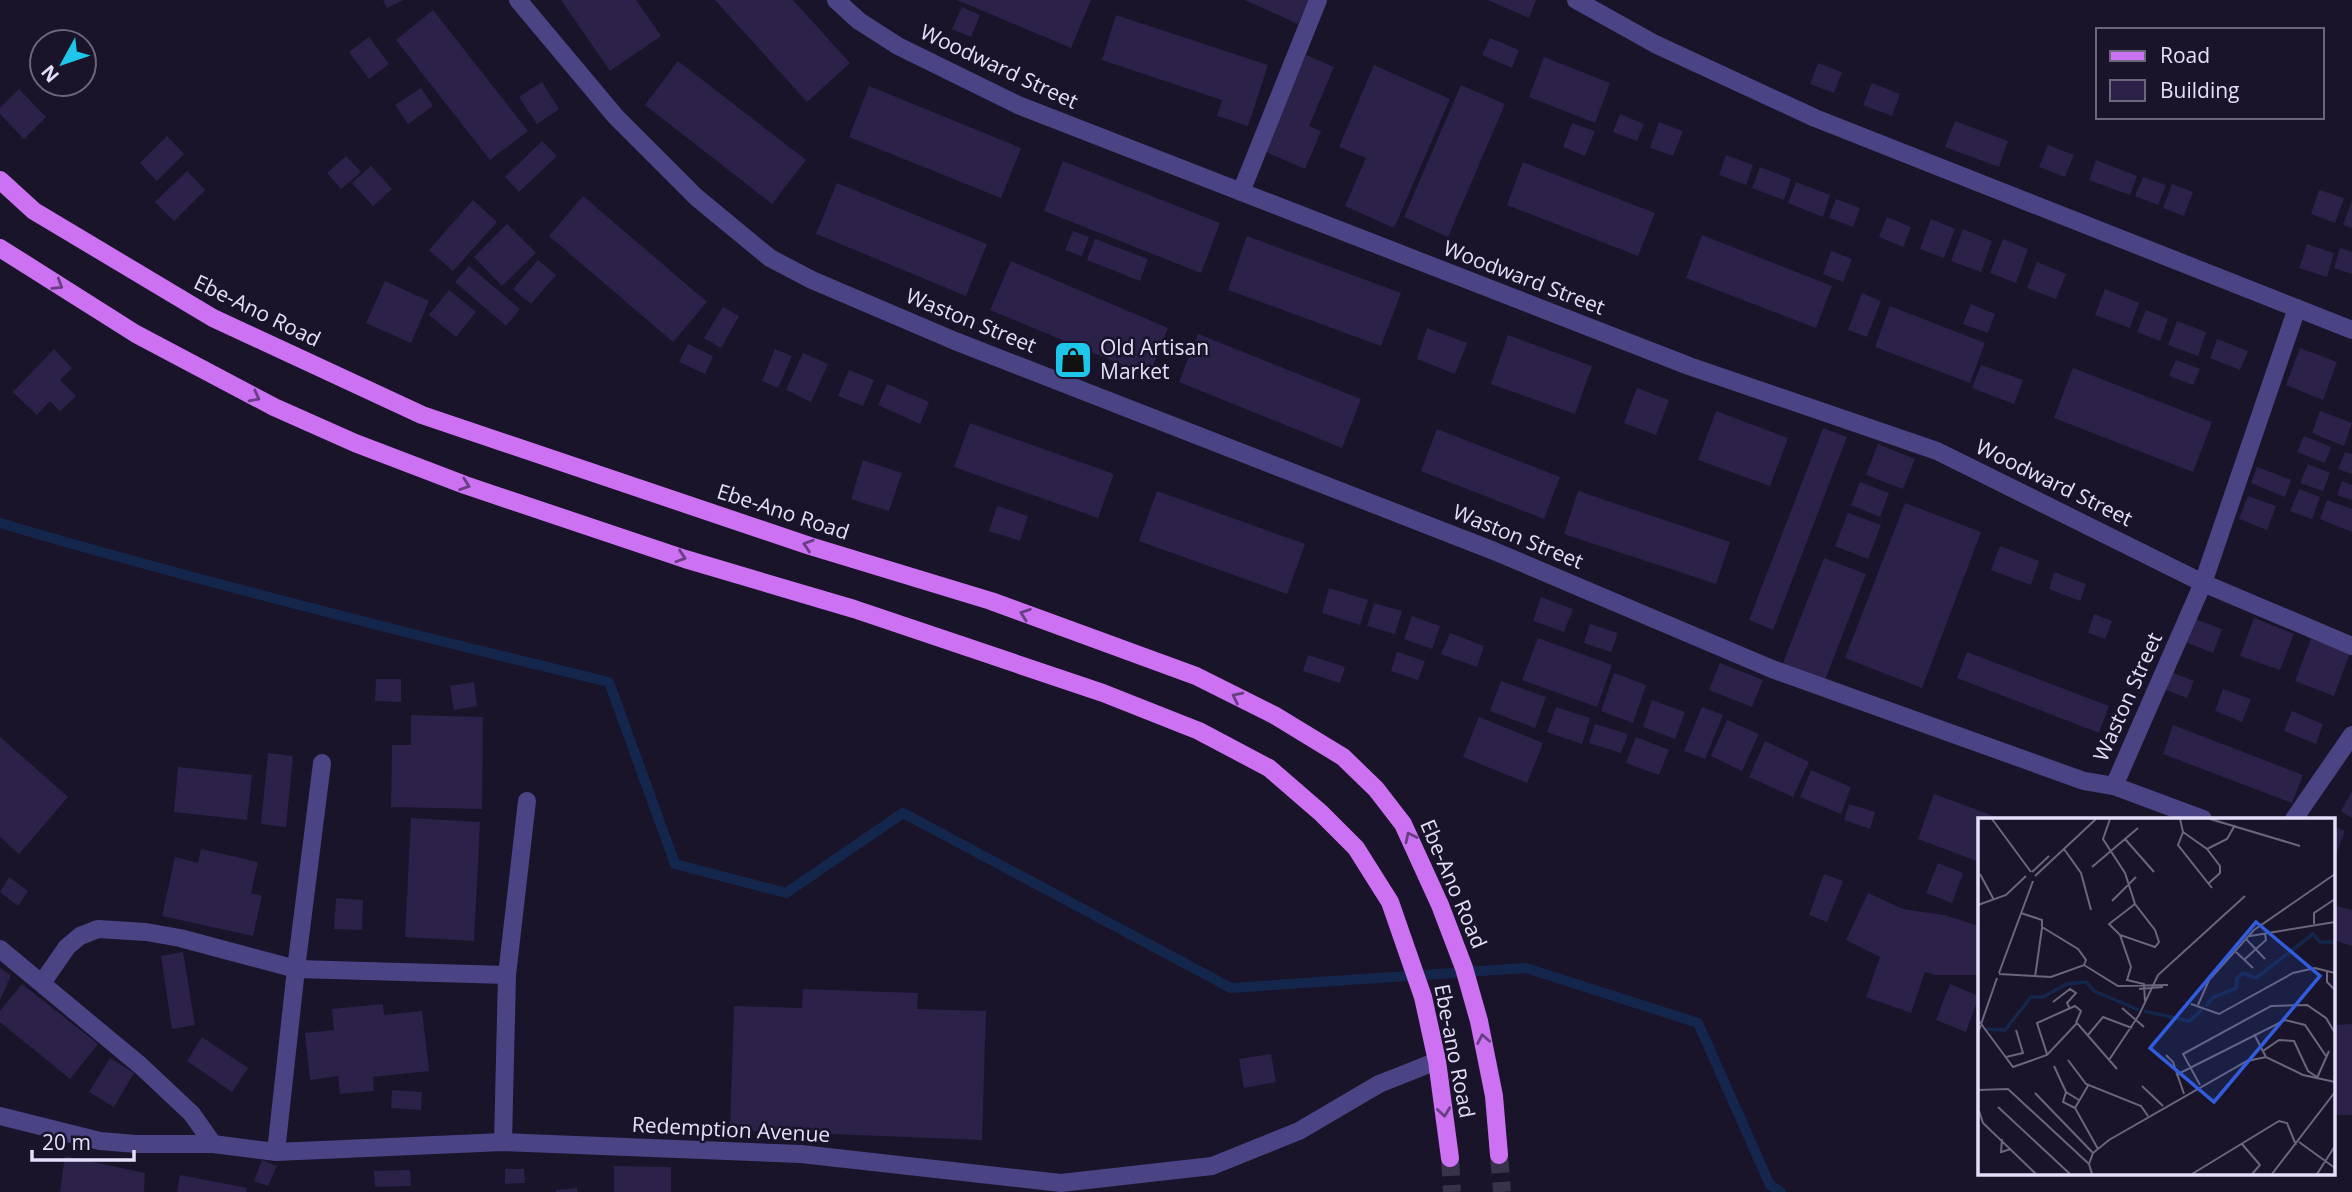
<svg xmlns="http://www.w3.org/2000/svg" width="2352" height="1192" viewBox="0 0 2352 1192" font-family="'Open Sans',sans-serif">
	<rect width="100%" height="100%" fill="#19142a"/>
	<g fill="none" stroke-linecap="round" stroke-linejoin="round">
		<path stroke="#15264d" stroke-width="10" d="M0 523C201 582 405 633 609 682L675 864 786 893 903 813 1231 988 1526 968 1698 1023 1770 1185 1781 1192"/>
	</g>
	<g fill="#2c2149">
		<path d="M383 0H403L387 8Z"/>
		<path d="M561 0H636L661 36 610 71Z"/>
		<path d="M715 0H793L850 63 807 102Z"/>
		<path d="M957 0H1091L1071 48Z"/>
		<path d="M1245 0H1309L1298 24Z"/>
		<path d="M1488 0H1536L1529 18Z"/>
		<path d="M962 7 980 15 971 37 952 29Z"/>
		<path d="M433 10 528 131 490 160 396 40Z"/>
		<path d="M1116 15 1268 65 1248 126 1217 116 1222 100 1102 60Z"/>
		<path d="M369 37 389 64 369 79 349 52Z"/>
		<path d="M1490 38 1519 50 1512 68 1482 55Z"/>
		<path d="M1306 55 1334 67 1309 126 1321 131 1305 169 1264 151Z"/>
		<path d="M1544 57 1610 83 1595 123 1529 97Z"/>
		<path d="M678 61 806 160 772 204 645 105Z"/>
		<path d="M1818 63 1842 72 1834 93 1810 84Z"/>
		<path d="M1374 65 1450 99 1394 228 1345 206 1366 158 1339 147Z"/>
		<path d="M542 82 559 109 537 124 519 97Z"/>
		<path d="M1872 83 1900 94 1892 116 1863 105Z"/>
		<path d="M1461 85 1505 104 1448 237 1404 217Z"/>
		<path d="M869 86 1021 148 1001 198 849 137Z"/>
		<path d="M421 88 433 106 408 124 395 105Z"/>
		<path d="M19 89 46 117 24 139 0 114V108Z"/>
		<path d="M1620 114 1644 124 1637 141 1613 132Z"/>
		<path d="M1955 121 2008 141 1999 167 1945 147Z"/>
		<path d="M1659 122 1683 131 1673 156 1650 148Z"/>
		<path d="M1572 123 1595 131 1585 156 1563 147Z"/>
		<path d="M167 136 184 154 157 181 140 163Z"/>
		<path d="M542 141 557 156 519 192 505 177Z"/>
		<path d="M2048 145 2074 155 2065 177 2039 167Z"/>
		<path d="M1726 155 1753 165 1746 185 1719 175Z"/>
		<path d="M346 156 361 172 341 189 327 173Z"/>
		<path d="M2096 160 2137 176 2130 195 2089 180Z"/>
		<path d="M1063 161 1220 223 1201 273 1044 211Z"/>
		<path d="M1523 162 1655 213 1638 256 1507 205Z"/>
		<path d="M371 166 392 189 373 206 352 183Z"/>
		<path d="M1760 167 1791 179 1784 200 1752 188Z"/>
		<path d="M187 171 205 190 174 221 155 202Z"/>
		<path d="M2143 177 2166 185 2158 205 2135 196Z"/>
		<path d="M1796 182 1830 195 1823 217 1788 203Z"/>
		<path d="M837 183 987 244 966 296 816 234Z"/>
		<path d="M2172 184 2193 192 2184 216 2163 208Z"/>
		<path d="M2319 190 2344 198 2335 223 2311 214Z"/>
		<path d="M583 196 707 302 673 342 549 236Z"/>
		<path d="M1836 199 1860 208 1853 227 1829 218Z"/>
		<path d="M473 200 497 222 453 271 429 250Z"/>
		<path d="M2352 200V228L2343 225Z"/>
		<path d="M1887 217 1911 227 1903 247 1879 237Z"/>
		<path d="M1931 219 1955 229 1944 258 1920 249Z"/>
		<path d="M507 224 536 253 502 286 474 257Z"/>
		<path d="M1963 229 1992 241 1981 272 1951 261Z"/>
		<path d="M1073 231 1089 237 1082 256 1065 250Z"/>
		<path d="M1702 235 1832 286 1816 328 1686 278Z"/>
		<path d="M1247 236 1401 293 1381 346 1228 290Z"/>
		<path d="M1095 239 1148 259 1140 281 1087 260Z"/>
		<path d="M2003 239 2028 249 2016 283 1990 273Z"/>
		<path d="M2307 244 2334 253 2327 277 2299 268Z"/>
		<path d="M2340 248 2352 252V274L2334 268Z"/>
		<path d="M1831 251 1852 259 1843 282 1823 274Z"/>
		<path d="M538 260 556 275 531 304 513 289Z"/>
		<path d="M1011 261 1168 328 1149 376 990 310Z"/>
		<path d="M2037 262 2066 274 2056 299 2027 288Z"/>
		<path d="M469 266 520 309 506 326 455 282Z"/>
		<path d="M385 281 429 301 411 343 366 323Z"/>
		<path d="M2105 289 2139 303 2130 328 2095 315Z"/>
		<path d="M449 290 476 312 456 337 429 315Z"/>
		<path d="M1862 293 1881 301 1867 337 1848 330Z"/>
		<path d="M1971 304 1995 314 1988 333 1963 324Z"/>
		<path d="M1890 306 1985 343 1970 383 1875 347Z"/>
		<path d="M723 307 739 316 721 348 704 338Z"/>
		<path d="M2146 310 2168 319 2160 341 2137 332Z"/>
		<path d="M2177 321 2206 332 2198 356 2168 345Z"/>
		<path d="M1427 328 1467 343 1455 374 1417 359Z"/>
		<path d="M1198 334 1361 399 1342 448 1179 382Z"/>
		<path d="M1508 335 1592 366 1575 414 1491 384Z"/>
		<path d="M2217 339 2248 351 2240 370 2210 358Z"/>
		<path d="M688 344 713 356 705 374 679 362Z"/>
		<path d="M2300 348 2337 362 2323 400 2286 385Z"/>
		<path d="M54 349 72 368 60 380 76 396 60 411 50 401 37 415 13 392Z"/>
		<path d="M775 349 792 356 778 388 762 381Z"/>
		<path d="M803 353 828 364 811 402 786 390Z"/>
		<path d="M2176 360 2200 369 2193 385 2169 376Z"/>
		<path d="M1981 365 2023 380 2014 404 1972 388Z"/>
		<path d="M2073 368 2212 422 2193 472 2054 418Z"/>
		<path d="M849 370 874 380 863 406 838 396Z"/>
		<path d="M887 384 929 402 920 424 878 405Z"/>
		<path d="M1637 388 1669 400 1656 435 1624 423Z"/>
		<path d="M1716 411 1788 438 1770 486 1698 460Z"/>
		<path d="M2320 411 2352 423 2344 446 2312 433Z"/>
		<path d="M970 423 1114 474 1098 518 954 467Z"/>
		<path d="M1823 428 1847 437 1773 630 1749 620Z"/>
		<path d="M1437 429 1560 477 1544 519 1421 471Z"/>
		<path d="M2304 436 2331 447 2325 463 2297 452Z"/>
		<path d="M1878 444 1915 459 1903 489 1866 475Z"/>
		<path d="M2345 452 2352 454V474L2338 469Z"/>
		<path d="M863 460 902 473 889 511 851 499Z"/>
		<path d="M2308 464 2330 473 2323 491 2300 483Z"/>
		<path d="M2257 467 2291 480 2285 497 2251 483Z"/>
		<path d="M2342 481 2352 485V500L2337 495Z"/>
		<path d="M1860 482 1889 493 1880 517 1851 505Z"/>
		<path d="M2299 489 2320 497 2312 519 2290 511Z"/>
		<path d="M1157 491 1305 544 1287 594 1139 541Z"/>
		<path d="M1578 491 1730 542 1716 584 1564 534Z"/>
		<path d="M2248 496 2276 506 2267 530 2239 519Z"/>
		<path d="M2327 500 2352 509V532L2320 519Z"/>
		<path d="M1905 503 1981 532 1922 688 1845 658Z"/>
		<path d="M997 506 1028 516 1020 541 989 531Z"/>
		<path d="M1848 513 1881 525 1868 559 1835 546Z"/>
		<path d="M2000 546 2039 561 2031 585 1991 570Z"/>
		<path d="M1824 558 1866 574 1825 680 1783 663Z"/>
		<path d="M2054 572 2086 584 2080 601 2049 589Z"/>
		<path d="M1329 588 1368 600 1360 625 1322 613Z"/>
		<path d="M1541 597 1573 609 1564 632 1533 621Z"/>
		<path d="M1374 603 1402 611 1395 634 1367 626Z"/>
		<path d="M2094 614 2112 621 2105 639 2088 633Z"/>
		<path d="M1412 616 1440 626 1432 649 1404 639Z"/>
		<path d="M2192 618 2222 629 2213 653 2183 641Z"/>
		<path d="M2254 618 2294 634 2280 670 2240 656Z"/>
		<path d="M1590 624 1618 633 1611 652 1584 643Z"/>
		<path d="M1450 633 1484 646 1477 667 1441 654Z"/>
		<path d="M1538 638 1612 665 1597 707 1522 680Z"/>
		<path d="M2311 639 2350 653 2334 696 2295 681Z"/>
		<path d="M1397 652 1425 661 1418 680 1391 671Z"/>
		<path d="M1967 652 2109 706 2099 733 1957 678Z"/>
		<path d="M1308 655 1345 667 1340 683 1303 671Z"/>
		<path d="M1720 663 1763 680 1752 707 1709 690Z"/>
		<path d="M2171 672 2194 681 2187 698 2164 689Z"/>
		<path d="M1614 673 1646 685 1633 723 1601 711Z"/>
		<path d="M376 679H401V702L375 701Z"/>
		<path d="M1501 681 1546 697 1535 728 1490 711Z"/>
		<path d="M474 682 477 706 454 710 450 686Z"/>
		<path d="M2223 689 2251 699 2242 722 2215 711Z"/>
		<path d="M1652 700 1685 712 1675 739 1643 727Z"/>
		<path d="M1556 707 1590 718 1582 744 1547 732Z"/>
		<path d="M1702 707 1723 715 1705 759 1684 751Z"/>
		<path d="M2292 711 2323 724 2316 744 2284 731Z"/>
		<path d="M411 715 483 717 482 809 391 807 392 745H411Z"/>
		<path d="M1479 717 1543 743 1527 783 1463 757Z"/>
		<path d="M1727 720 1759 734 1742 771 1711 756Z"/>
		<path d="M1595 724 1628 734 1621 753 1589 743Z"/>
		<path d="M2173 725 2303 775 2292 803 2163 754Z"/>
		<path d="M0 737 68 797 19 854 0 837Z"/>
		<path d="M1636 737 1669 750 1659 775 1626 763Z"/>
		<path d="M1765 741 1809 762 1793 797 1749 777Z"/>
		<path d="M268 753 293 756 286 827 261 824Z"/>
		<path d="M178 767 252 775 247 820 174 812Z"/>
		<path d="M1811 770 1851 787 1841 814 1800 797Z"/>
		<path d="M2352 791V818L2341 811Z"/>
		<path d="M1934 794 2002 819H1979V862L1918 839Z"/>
		<path d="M1849 804 1875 812 1870 829 1844 820Z"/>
		<path d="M411 818 480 822 474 941 405 937Z"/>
		<path d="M2333 826 2345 831 2333 862Z"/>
		<path d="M201 849 258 862 251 893 262 896 253 936 162 916 175 857 198 863Z"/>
		<path d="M1938 863 1963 873 1952 903 1926 893Z"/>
		<path d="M1824 874 1843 881 1827 922 1809 915Z"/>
		<path d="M9 877 28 891 18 906 0 892Z"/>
		<path d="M1868 893 1903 909 1944 915 1979 926V975H1936L1925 972 1911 1013 1866 997 1880 957 1846 940Z"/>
		<path d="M336 898 363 900 362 930 334 929Z"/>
		<path d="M2333 905 2352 910V946L2333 940Z"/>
		<path d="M183 952 195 1025 172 1029 161 956Z"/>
		<path d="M0 968 11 975 0 1000Z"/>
		<path d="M22 984 98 1044 70 1079 0 1022V1011Z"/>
		<path d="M1950 984 1979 996 1966 1032 1936 1020Z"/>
		<path d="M803 989 918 993 917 1009 986 1011 982 1140 730 1130 734 1006 802 1008Z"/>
		<path d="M383 1004 384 1015 422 1011 429 1071 373 1077 374 1091 340 1094 338 1076 310 1080 305 1033 334 1030 332 1009Z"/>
		<path d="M2352 1024V1115H2333V1025Z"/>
		<path d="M202 1037 248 1068 232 1092 187 1061Z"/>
		<path d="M1271 1054 1276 1082 1244 1088 1239 1059Z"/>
		<path d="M110 1058 134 1073 114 1107 89 1092Z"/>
		<path d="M392 1090 422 1092 421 1110 391 1108Z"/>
		<path d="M65 1156 145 1173 144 1192H60Z"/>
		<path d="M262 1160 277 1166 268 1186 254 1181Z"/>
		<path d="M614 1166 671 1167V1192H614Z"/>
		<path d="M505 1169H524L525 1183 505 1184Z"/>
		<path d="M410 1170 411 1186 375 1187 374 1171Z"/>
		<path d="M180 1175 247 1188 246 1192H177Z"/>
		<path d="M577 1188V1192H556V1190Z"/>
	</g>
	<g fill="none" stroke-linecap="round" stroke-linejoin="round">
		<g stroke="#38324a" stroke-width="18" stroke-dasharray="18 9" stroke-linecap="butt">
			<path d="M1499 1155 1502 1192"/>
			<path d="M1450 1158 1452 1192"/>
		</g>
		<g stroke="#4a4384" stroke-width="18">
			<path d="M518 0 616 117 696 197 770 258 812 280 955 341 1494 551 1772 669 2084 781 2114 786 2203 583 2297 308"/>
			<path d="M836 0 859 21 898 46 1018 105 1689 366 1937 451 2203 583 2352 646"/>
			<path d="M1576 0 1655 44 1815 118 2352 330"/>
			<path d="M1241 192 1318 0"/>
			<path d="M2114 786 2203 819"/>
			<path d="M2294 819 2352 735"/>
			<path d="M0 949 141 1066 192 1114 213 1144"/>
			<path d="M42 983 67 947 80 936 98 929 146 932 180 938 296 969 507 975"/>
			<path d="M0 1116 100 1141 136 1144H213L276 1152 503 1142 801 1154 1061 1183 1212 1166 1299 1131 1379 1084 1437 1061"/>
			<path d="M503 1142 507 975 527 801"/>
			<path d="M276 1152 296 969 322 763"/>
		</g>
		<g stroke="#cb71f1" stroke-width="18">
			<path d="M0 180 34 211 213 318 422 415 810 546 991 601 1196 676 1274 715 1343 757 1376 789 1403 824 1440 905 1464 968 1479 1021 1494 1096 1499 1155"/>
			<path d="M0 248 136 334 274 407 355 443 465 485 685 559 854 609 1103 693 1199 731 1269 768 1321 813 1356 848 1390 902 1423 997 1437 1061 1450 1158"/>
		</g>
	</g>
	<defs><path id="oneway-chevron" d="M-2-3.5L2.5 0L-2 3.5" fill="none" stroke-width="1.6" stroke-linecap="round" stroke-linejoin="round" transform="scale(1.75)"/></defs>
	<g stroke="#693e84">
		<use href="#oneway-chevron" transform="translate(58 285) rotate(32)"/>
		<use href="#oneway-chevron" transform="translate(255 397) rotate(28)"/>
		<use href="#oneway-chevron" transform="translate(465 485) rotate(20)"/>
		<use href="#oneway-chevron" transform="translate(808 545) rotate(-162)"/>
		<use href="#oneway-chevron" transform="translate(681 557) rotate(18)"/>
		<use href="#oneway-chevron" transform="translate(1025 614) rotate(-160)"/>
		<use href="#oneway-chevron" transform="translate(1237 697) rotate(-154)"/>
		<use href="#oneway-chevron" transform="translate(1410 837) rotate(-116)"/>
		<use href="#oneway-chevron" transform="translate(1483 1039) rotate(-101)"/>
		<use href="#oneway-chevron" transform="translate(1444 1112) rotate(82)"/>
	</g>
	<defs>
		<symbol id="shop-square" viewBox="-11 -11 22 22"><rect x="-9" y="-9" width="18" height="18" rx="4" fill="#1ec6e9" stroke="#19142a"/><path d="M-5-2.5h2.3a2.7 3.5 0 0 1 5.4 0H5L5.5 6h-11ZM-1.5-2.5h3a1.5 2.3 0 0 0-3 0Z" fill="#111"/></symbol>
	</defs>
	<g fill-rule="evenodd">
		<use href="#shop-square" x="1051" y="338" width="44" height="44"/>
	</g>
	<g text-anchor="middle" stroke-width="5" stroke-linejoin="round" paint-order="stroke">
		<g font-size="21" fill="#e5dffc" stroke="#19142a">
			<text transform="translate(999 67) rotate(25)" y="7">Woodward Street</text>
			<text transform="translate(1524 278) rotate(21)" y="7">Woodward Street</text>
			<text transform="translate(257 311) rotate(26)" y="7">Ebe-Ano Road</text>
			<text transform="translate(971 321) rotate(22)" y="7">Waston Street</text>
			<text transform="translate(2054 483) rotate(26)" y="7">Woodward Street</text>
			<text transform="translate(783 512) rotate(18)" y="7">Ebe-Ano Road</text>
			<text transform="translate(1518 537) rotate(22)" y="7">Waston Street</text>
			<text transform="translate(2128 697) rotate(-66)" y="7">Waston Street</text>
			<text transform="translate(1453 884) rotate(67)" y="7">Ebe-Ano Road</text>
			<text transform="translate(1454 1051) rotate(79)" y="7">Ebe-ano Road</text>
			<text transform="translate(731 1130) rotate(3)" y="7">Redemption Avenue</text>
		</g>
		<g font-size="21" fill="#e5dffc" stroke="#19142a" text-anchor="start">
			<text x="1100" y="355">Old Artisan<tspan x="1100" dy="24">Market</tspan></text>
		</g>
	</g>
	<g transform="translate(1978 818)">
		<rect width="357" height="357" fill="#19142a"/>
		<path fill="none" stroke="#15264d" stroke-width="3.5" d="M228 188 234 180 258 170 259 160 265 155 278 160 335 116 342 124H357M166 193 211 203 224 192M8 211 27 212 53 179H65L89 166 108 164 116 173 161 192"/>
		<path fill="none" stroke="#6b657e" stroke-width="2" d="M14 1 53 54M132 1 125 21 147 55 157 86 177 112 181 124 177 129 142 117 131 106 157 86M202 1 205 14 229 31 242 48V55L231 65M232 1 322 28M205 14 200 27 234 70M147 21 176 54M86 31 103 55 113 92M229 31 249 21 257 7M114 49 160 10M54 54 71 38M2 56 16 82M57 58 118 1M134 83 158 59M0 87 28 77 48 58M43 95 64 102V109L100 131 108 142 106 147M336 106V95L357 81M142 117 153 149 149 162 166 166 167 183M272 118 357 104M268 121 287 141M258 134 275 150M267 141 288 122 287 116M349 152V164L357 172M21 155 55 63M21 156 73 159 106 147 140 168 190 167M57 159 64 110M161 171 185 169M75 184 92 171 98 175 89 185 92 191M213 186 241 196 315 155 337 150 357 155M220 187 231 162 276 112 357 56M144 190 166 209M1 203 35 249 69 237 99 205 139 251M0 215 19 160M276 216 288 239M110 217 125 199 154 210M285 233 301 222 316 223 330 253 339 259M69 236 59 205 97 188 103 193 98 205M188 237 195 244 206 276M28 239 45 235 38 212M90 242 108 266 163 288 170 298M131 242 161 197 180 157 267 78M76 248 88 274 101 282M198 257 307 202 327 207 348 238M339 260 351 233M111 266 97 290 120 331M222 267 205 236 293 188 329 187 348 200 357 215M164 268 185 288M0 272 30 271 111 346M88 274 85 284 97 290M57 275 115 335M20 289 92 356M1 293 5 305 58 356M24 321 23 334 33 331M321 324 357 350M264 326 282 347 274 356M114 356 111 346 115 335 131 322 269 243 288 239 325 257 357 264M214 356 301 303 309 305 318 327M294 356 357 274M339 356 357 328"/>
		<path fill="#315cdc" fill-opacity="0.15" stroke="#315cdc" stroke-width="3.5" d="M278 104 342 158 236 284 172 230Z"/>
		<rect width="357" height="357" fill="none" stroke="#e5dffc" stroke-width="3.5"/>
	</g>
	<rect x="2096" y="28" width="228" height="91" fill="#19142a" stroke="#6b657e" stroke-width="2"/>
	<rect x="2110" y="51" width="35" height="10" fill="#cb71f1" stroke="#6b657e" stroke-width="2"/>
	<text x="2160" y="63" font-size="21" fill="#e5dffc">Road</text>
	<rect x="2110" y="80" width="35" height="21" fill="#2c2149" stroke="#6b657e" stroke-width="2"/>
	<text x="2160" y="98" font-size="21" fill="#e5dffc">Building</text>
	<g transform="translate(63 63) rotate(230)"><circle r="33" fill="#19142a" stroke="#6b657e" stroke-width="2"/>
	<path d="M0-5L12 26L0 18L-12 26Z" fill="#1ec6e9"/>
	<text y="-10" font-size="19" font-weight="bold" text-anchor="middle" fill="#e5dffc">N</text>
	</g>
	<path d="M32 1150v10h102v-10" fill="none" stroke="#e5dffc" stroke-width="3.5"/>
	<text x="42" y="1150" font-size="21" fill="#e5dffc" stroke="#19142a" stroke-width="5" paint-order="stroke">20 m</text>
</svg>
